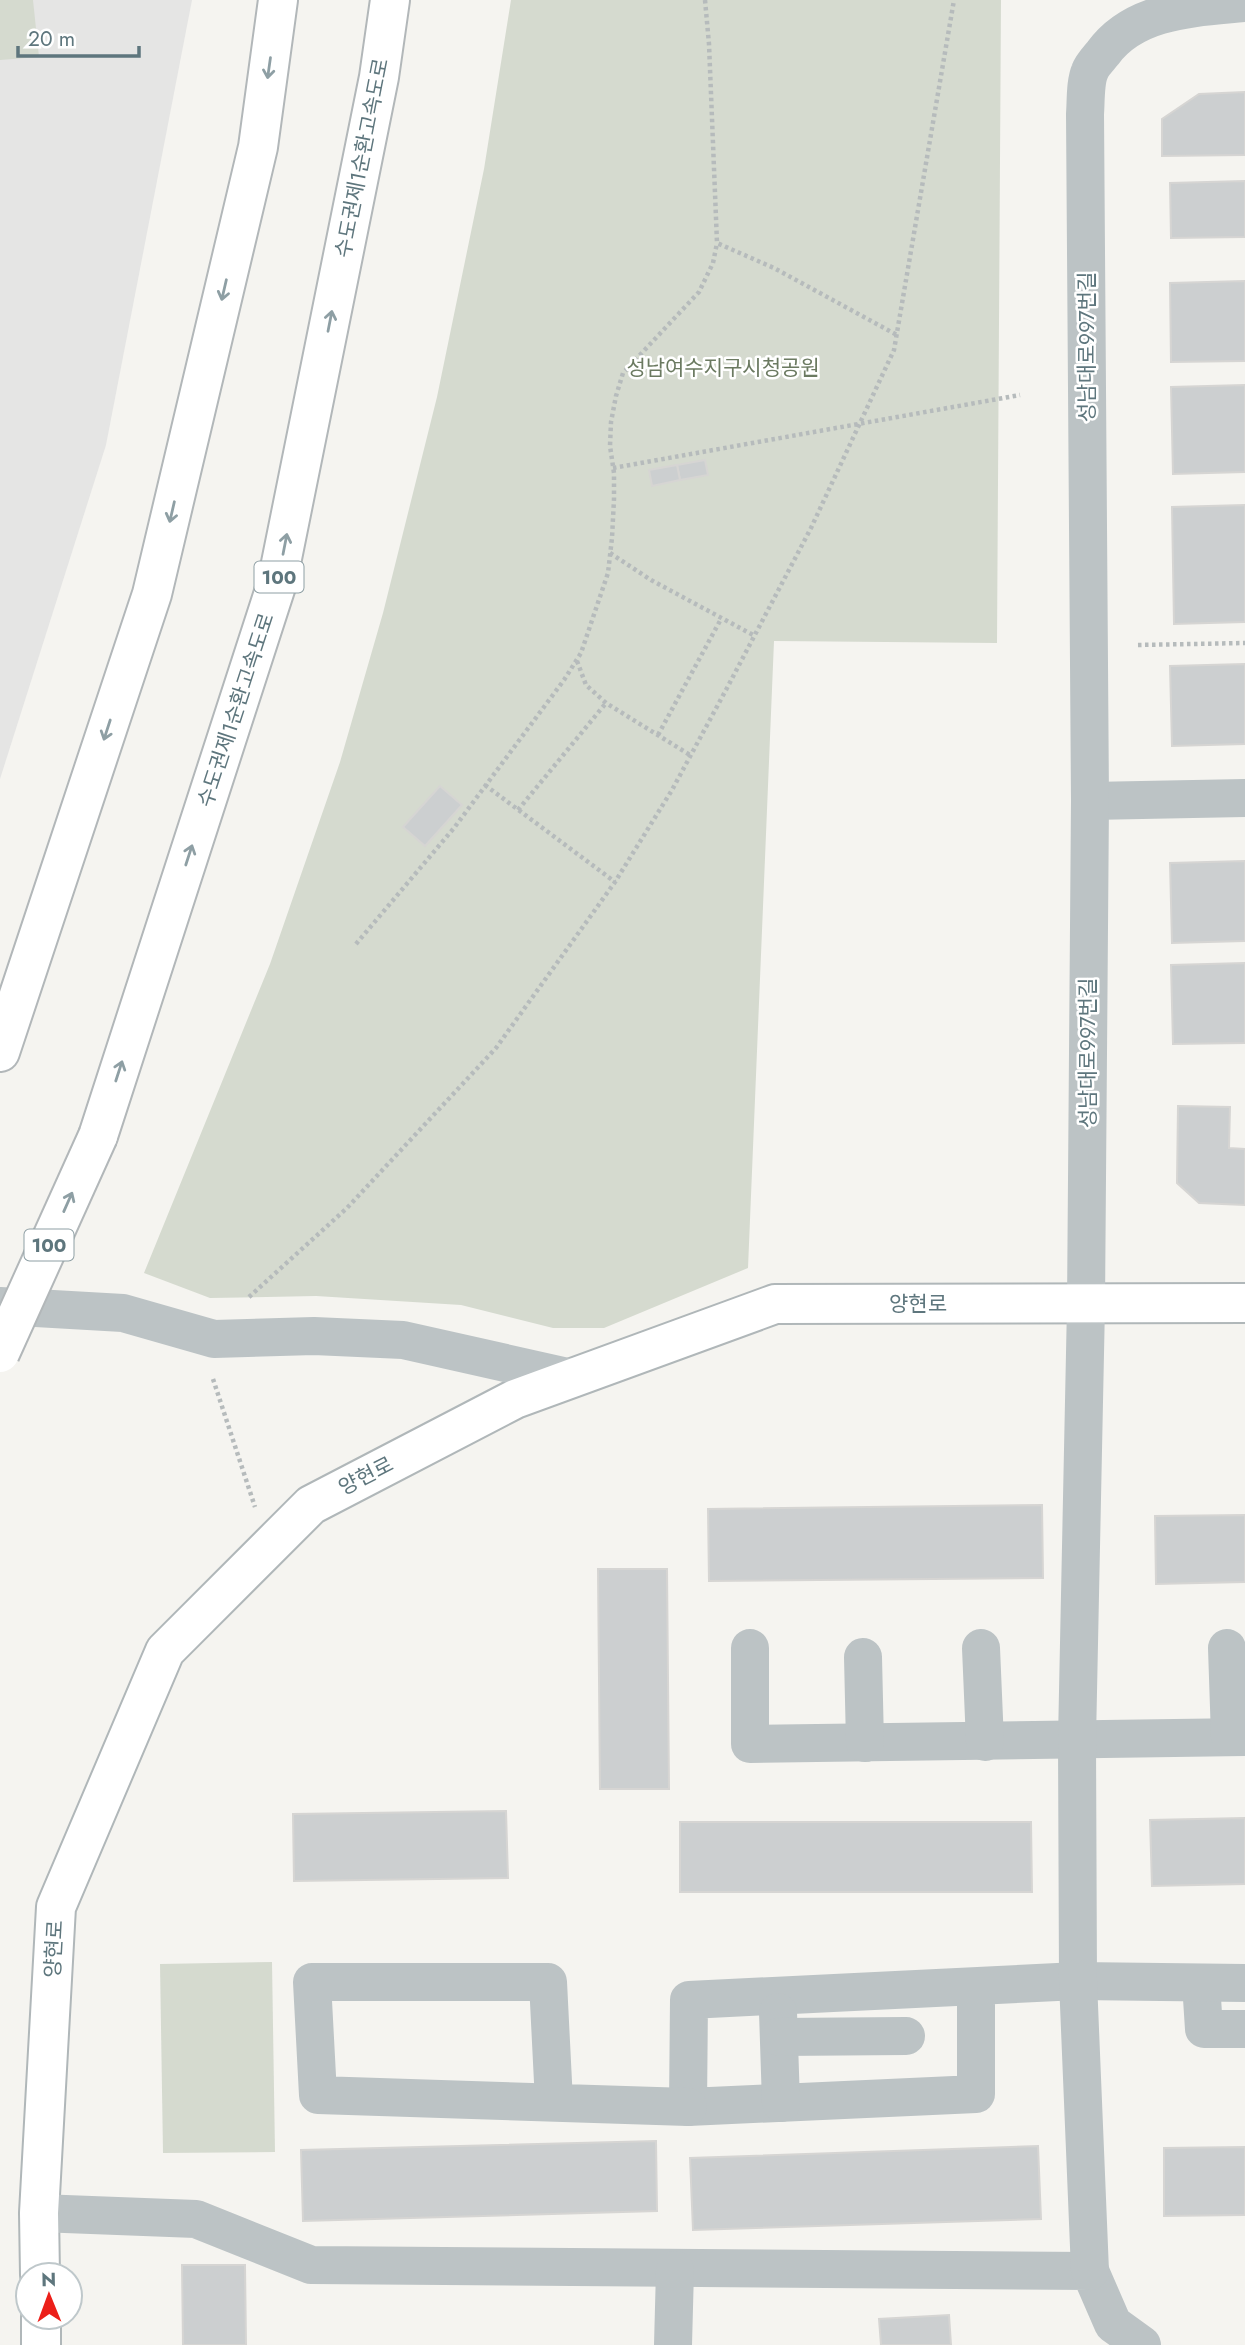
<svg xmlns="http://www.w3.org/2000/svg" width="1245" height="2345" viewBox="0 0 1245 2345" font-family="Jost,'Noto Sans KR',sans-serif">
	<rect width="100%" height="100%" fill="#f5f4f0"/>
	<path fill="#e5e5e4" d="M0 0H192L106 445 0 779Z"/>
	<g fill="#d5dacf">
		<path d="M0 0H33L39 57 0 60Z"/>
		<path d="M511 0H1001L997 643 774 641 748 1268 604 1328H553L461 1305 316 1296 210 1298 144 1273 270 964 340 762 383 613 437 397 484 169Z"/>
		<path d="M272 1962 275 2152 163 2153 160 1964Z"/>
	</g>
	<g fill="#cccfd0" stroke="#d6d5d3" stroke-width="2">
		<path d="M1245 92V155L1162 156V119L1199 94Z"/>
		<path d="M1245 181V237L1171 238 1170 183Z"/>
		<path d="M1245 281V361L1171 362 1170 283Z"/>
		<path d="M1245 385V472L1173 474 1171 387Z"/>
		<path d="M705 460 708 475 680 480 677 465Z"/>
		<path d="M677 465 680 480 652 486 649 470Z"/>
		<path d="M1245 505V622L1174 624 1172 507Z"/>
		<path d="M1245 664V744L1172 746 1170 666Z"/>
		<path d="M440 786 462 805 425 846 403 827Z"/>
		<path d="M1245 861V941L1172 943 1170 863Z"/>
		<path d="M1245 963V1043L1173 1044 1171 965Z"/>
		<path d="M1178 1106 1230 1107 1229 1148 1245 1149V1205L1199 1203 1177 1183Z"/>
		<path d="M1042 1505 1043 1578 709 1581 708 1509Z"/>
		<path d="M1245 1515V1582L1156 1584 1155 1516Z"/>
		<path d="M598 1569H667L669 1789H600Z"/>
		<path d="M506 1811 508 1878 294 1881 293 1814Z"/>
		<path d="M1245 1818V1884L1152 1886 1150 1820Z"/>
		<path d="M680 1822H1031L1032 1892H680Z"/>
		<path d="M656 2141 657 2211 303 2221 301 2150Z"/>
		<path d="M1038 2146 1041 2219 693 2230 690 2158Z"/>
		<path d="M1245 2147V2215L1164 2216V2148Z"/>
		<path d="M182 2265H245L246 2345H183Z"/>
		<path d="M949 2315 951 2345H881L879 2319Z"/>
	</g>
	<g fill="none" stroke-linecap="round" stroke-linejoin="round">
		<defs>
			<g id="major">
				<path d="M40 2275 39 2213 56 1907 165 1651 311 1505 515 1399 775 1304 1245 1303"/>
				<path d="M41 2317V2345"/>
			</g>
			<g id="highway">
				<path d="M0 1052 152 594 258 147 278 0"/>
				<path d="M98 1136 277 583 379 77 390 0"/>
			</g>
		</defs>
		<use href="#major" stroke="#b0b7b9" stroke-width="42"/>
		<use href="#highway" stroke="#b2b7b9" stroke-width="42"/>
		<g stroke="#b6bbbc" stroke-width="4.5" stroke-dasharray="3.5 3.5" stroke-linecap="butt">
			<path d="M705 0 709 44 717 243 774 268 897 335"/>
			<path d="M613 468 1020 395"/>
			<path d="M610 553 651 580 755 636"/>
			<path d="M1138 645 1245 643"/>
			<path d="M577 661 586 685 606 703 690 755"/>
			<path d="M658 735 721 619"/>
			<path d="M485 785 615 882"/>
			<path d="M518 810 606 703"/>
			<path d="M356 944 454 828 564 680 581 653 608 573 612 538 614 499V473L610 446 611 422 616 396 623 373 699 292 713 263 717 243"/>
			<path d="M249 1297 347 1208 496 1048 615 882 672 790 727 688 811 528 894 350 954 0"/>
			<path d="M213 1379 255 1507"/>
		</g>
		<g stroke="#bcc3c5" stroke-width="38">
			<path d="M1090 801 1245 798"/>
			<path d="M0 1306 123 1313 214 1339 314 1336 403 1340 572 1378"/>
			<path d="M750 1648V1744L1245 1737"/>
			<path d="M981 1648 985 1742"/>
			<path d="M1227 1648 1230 1737"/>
			<path d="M863 1657 865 1743"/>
			<path d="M1201 1983 1204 2029H1245"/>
			<path d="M976 1987V2094L688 2107 689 2000 1078 1981 1245 1983"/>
			<path d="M778 2012 781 2103"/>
			<path d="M779 2037 906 2036"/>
			<path d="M554 2102 548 1982H312L318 2095 688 2107"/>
			<path d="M39 2213 196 2219 311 2265 1090 2271 1113 2324 1142 2345"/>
			<path d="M1090 2271 1078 1981 1077 1740 1086 1305 1090 801 1085 114C1086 101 1085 82 1090 71 1092 65 1099 58 1103 53 1135 9 1195 8 1245 3"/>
			<path d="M673 2345 675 2270"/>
		</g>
		<use href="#major" stroke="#fff" stroke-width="38"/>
		<use href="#highway" stroke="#fff" stroke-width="38"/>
		<defs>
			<path id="highway-bridge" d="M0 1353 98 1136"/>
		</defs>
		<use href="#highway-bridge" stroke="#b2b7b9" stroke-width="42" stroke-linecap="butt"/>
		<use href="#highway-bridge" stroke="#fff" stroke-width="38"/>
	</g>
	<defs><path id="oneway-shaft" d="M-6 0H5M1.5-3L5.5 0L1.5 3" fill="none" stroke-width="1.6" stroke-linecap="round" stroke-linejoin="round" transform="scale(1.75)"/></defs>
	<g stroke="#8e9fa4">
		<use href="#oneway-shaft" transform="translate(269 68) rotate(98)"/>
		<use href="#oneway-shaft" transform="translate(224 290) rotate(103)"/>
		<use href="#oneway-shaft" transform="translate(330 321) rotate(-79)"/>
		<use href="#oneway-shaft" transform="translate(172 512) rotate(103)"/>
		<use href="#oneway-shaft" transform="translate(285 544) rotate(-79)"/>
		<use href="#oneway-shaft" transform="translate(107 730) rotate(108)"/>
		<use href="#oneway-shaft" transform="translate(189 855) rotate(-72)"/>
		<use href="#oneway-shaft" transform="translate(119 1071) rotate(-72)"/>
		<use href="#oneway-shaft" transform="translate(68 1202) rotate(-66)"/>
	</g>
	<g text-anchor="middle" stroke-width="5" stroke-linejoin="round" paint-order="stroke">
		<g fill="#fff" stroke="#8e9fa4" stroke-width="2">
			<rect x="254.5" y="561.5" width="49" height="31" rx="5"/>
			<rect x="24.5" y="1229.5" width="49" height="31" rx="5"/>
		</g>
		<g font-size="19" font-weight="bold" fill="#5e767d">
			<text x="279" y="584">100</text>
			<text x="49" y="1252">100</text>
		</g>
		<g font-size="21" fill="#5e767d" stroke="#fff">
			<text transform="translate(362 158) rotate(-79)" y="7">수도권제1순환고속도로</text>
			<text transform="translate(1087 347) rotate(-90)" y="7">성남대로997번길</text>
			<text transform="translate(236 710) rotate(-72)" y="7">수도권제1순환고속도로</text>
			<text transform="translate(1088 1053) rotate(-90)" y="7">성남대로997번길</text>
			<text x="918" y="1311">양현로</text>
			<text transform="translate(366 1476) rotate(-27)" y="7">양현로</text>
			<text transform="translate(54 1949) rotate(-87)" y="7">양현로</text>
		</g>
		<g font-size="21" fill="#6b7a61" stroke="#fff">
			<text x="723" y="375">성남여수지구시청공원</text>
		</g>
	</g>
	<g transform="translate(49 2296) rotate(359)"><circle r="33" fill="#ffffff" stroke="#bfc8cb" stroke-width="2"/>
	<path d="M0-5L12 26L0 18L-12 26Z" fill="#ec1f19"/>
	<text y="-10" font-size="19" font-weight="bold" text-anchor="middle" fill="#5e767d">N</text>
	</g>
	<path d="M18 46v10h121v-10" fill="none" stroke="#5e767d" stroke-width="3.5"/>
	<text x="28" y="46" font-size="21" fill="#5e767d" stroke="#ffffff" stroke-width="5" paint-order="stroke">20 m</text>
</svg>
